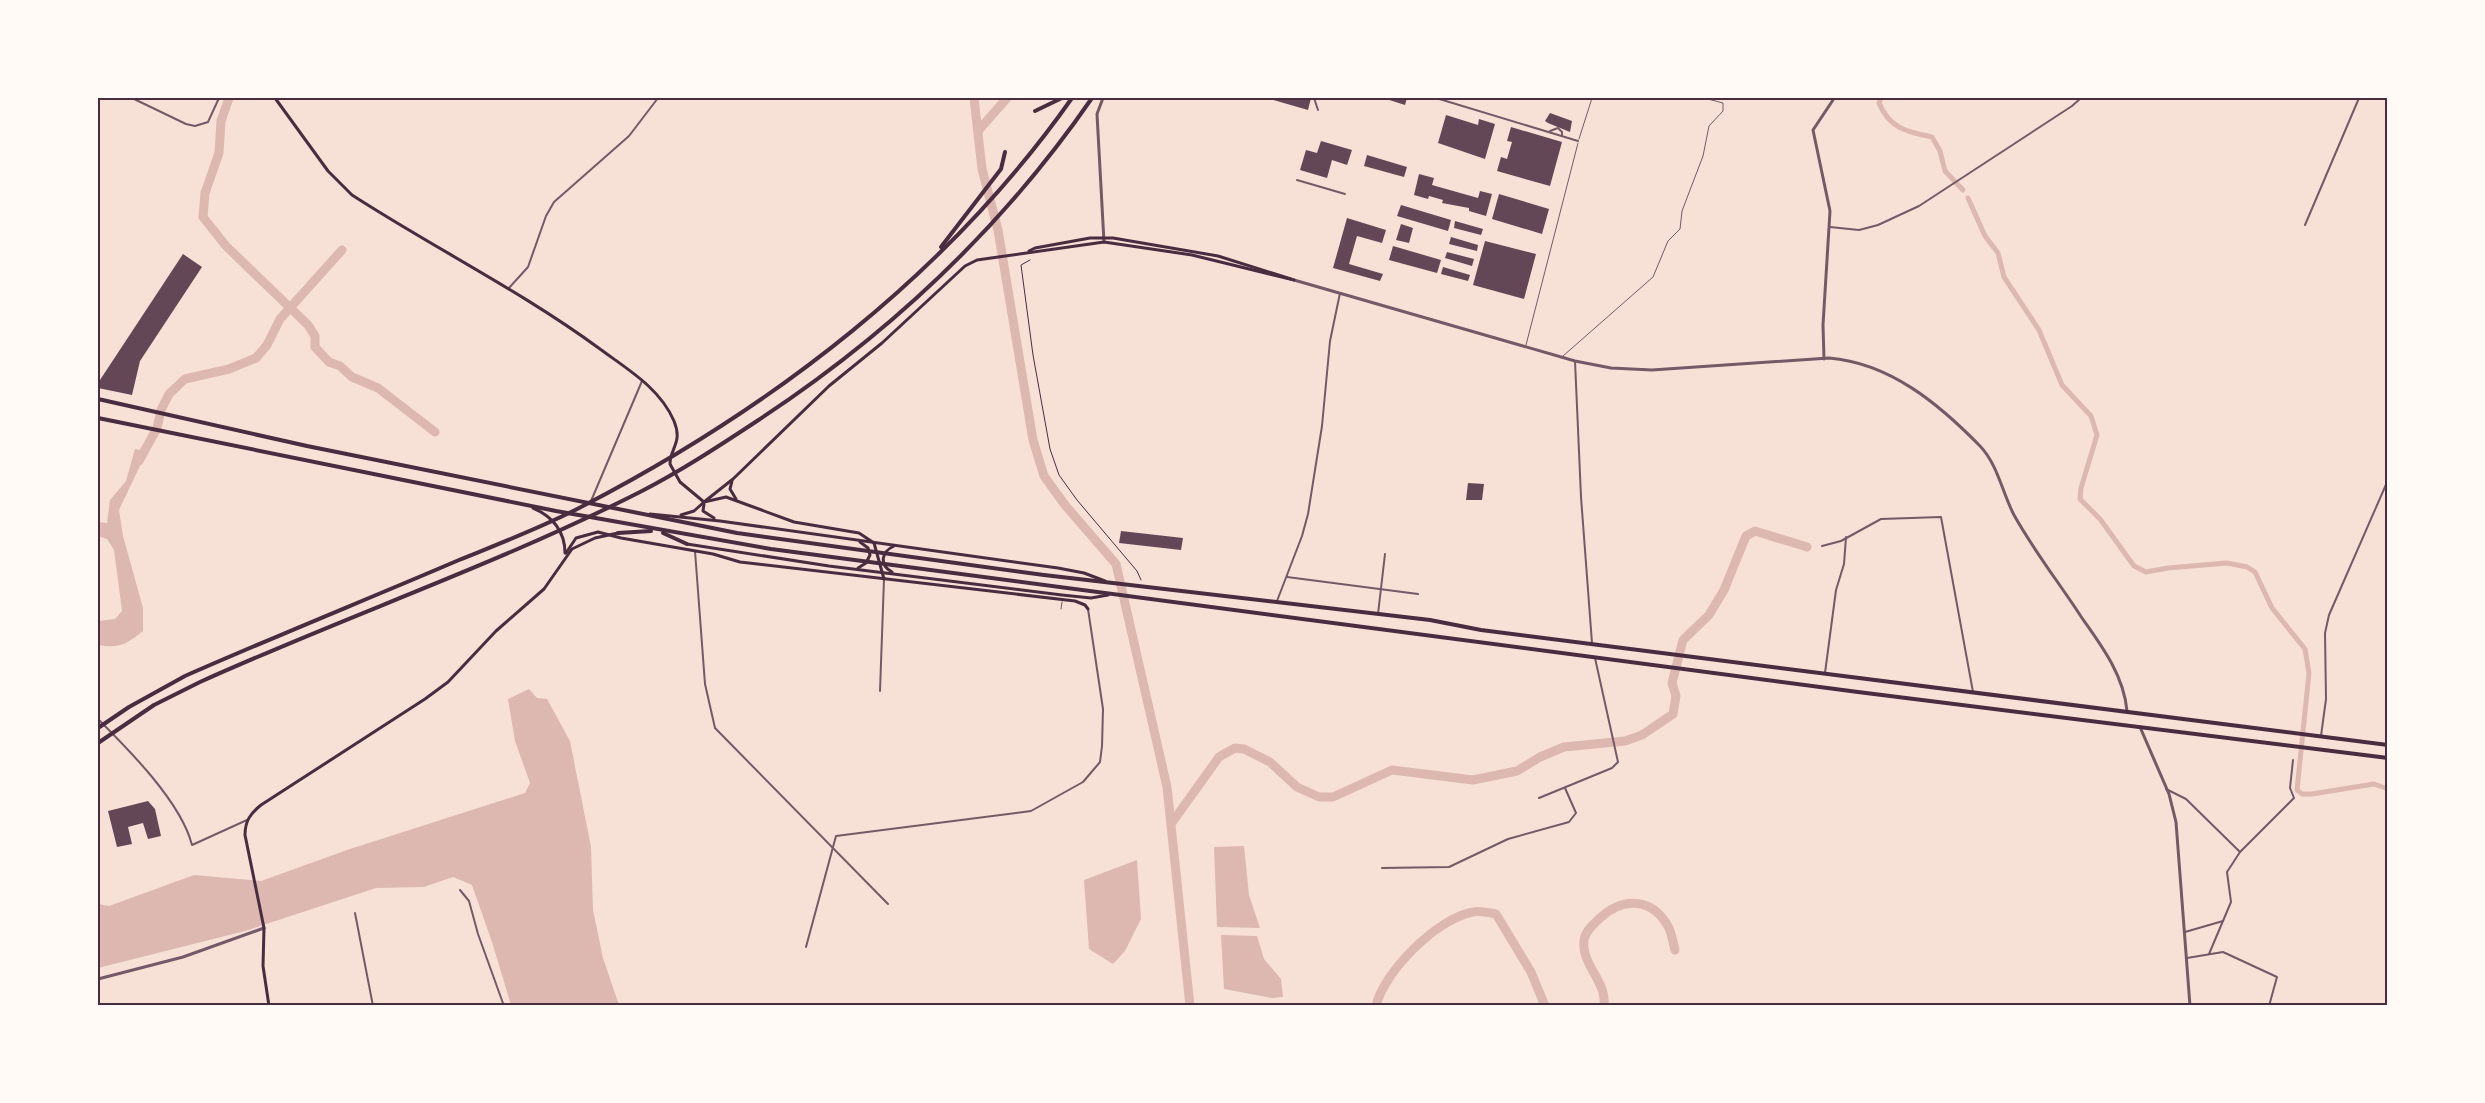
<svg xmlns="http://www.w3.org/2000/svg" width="2485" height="1103" viewBox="0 0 2485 1103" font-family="Commissioner,sans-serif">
	<rect width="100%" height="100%" fill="#f7e1d7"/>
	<g fill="#dcb8b0">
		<path d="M135 449 147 451 119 510 123 536 143 608V631C127 644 119 649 98 645V621L115 619 122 611 114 550 107 539 98 536V522L107 523 110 500 126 481Z"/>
		<path d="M529 689 537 698 547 699 570 741 591 847 593 910 603 958 619 1005H511L492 942 472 885 453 877 424 887 376 888 245 931 98 968V904L109 906 194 875 261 881 347 850 525 793 530 783 515 741 508 699Z"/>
		<path d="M1244 846 1249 895 1260 928 1217 927 1214 847Z"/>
		<path d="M1137 860 1141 919 1125 951 1113 964 1089 949 1084 880Z"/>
		<path d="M1221 935 1257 936 1264 959 1281 979 1283 997 1272 998 1224 989Z"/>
	</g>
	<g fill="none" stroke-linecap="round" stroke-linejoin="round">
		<g stroke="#dcb8b0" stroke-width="5">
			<path d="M1881 98 1879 103C1889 128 1907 132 1932 137L1940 151 1945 171 1963 190"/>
			<path d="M1968 198 1985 236 1998 253 2004 277 2039 330 2062 385 2091 416 2097 435 2081 488 2080 499 2100 519 2134 566 2146 572 2168 568 2227 563 2247 567 2255 572 2272 608 2305 649 2309 673 2297 790 2302 794H2312L2374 784 2388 789"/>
		</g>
		<g stroke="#dcb8b0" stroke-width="9">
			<path d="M229 98 221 121 219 153 205 193 203 217 226 246 308 325 315 336V347L329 362 340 366 352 377 378 388 435 432"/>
			<path d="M974 98 982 169 998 230 1033 440 1044 476 1065 505 1116 564 1167 787 1190 1006"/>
			<path d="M978 131 1007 98"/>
			<path d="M139 461 157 428 161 410 169 394 185 379 229 369 256 358 267 345 280 319 342 250"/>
			<path d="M1171 824 1219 757 1235 748 1244 749 1270 762 1297 787 1319 797H1333L1392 770 1473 780 1517 771 1540 757 1564 747 1625 741 1642 735 1673 714 1676 696 1672 683 1683 640 1709 615 1724 590 1746 536 1755 531 1807 547"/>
			<path d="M1376 1006C1384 971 1438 918 1473 912 1480 910 1489 913 1496 914L1531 972 1545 1006"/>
			<path d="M1604 1006C1607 981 1581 965 1584 940 1585 931 1594 924 1600 918 1624 896 1653 898 1669 928 1672 935 1673 943 1675 950"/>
		</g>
	</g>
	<g fill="#644757">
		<path d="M1267 98H1311L1308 110Z"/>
		<path d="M1383 98H1407L1405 105Z"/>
		<path d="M1550 113 1572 121 1570 132 1548 123 1545 121Z"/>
		<path d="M1446 115 1478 125 1479 119 1495 124 1485 159 1438 143Z"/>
		<path d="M1511 127 1562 142 1550 186 1497 171 1501 157 1507 159 1512 142 1507 141Z"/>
		<path d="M1321 141 1352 150 1347 165 1332 160 1327 178 1300 170 1306 150 1317 153Z"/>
		<path d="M1367 155 1407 167 1404 177 1364 166Z"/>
		<path d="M1419 174 1434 178 1432 185 1478 198 1480 191 1492 194 1486 216 1469 211V208L1442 203 1443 200 1429 196 1428 199 1414 195Z"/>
		<path d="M1499 194 1549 209 1542 234 1492 219Z"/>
		<path d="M1401 205 1451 220 1448 231 1397 216Z"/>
		<path d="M1347 218 1386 230 1382 243 1357 236 1349 264 1383 274 1380 281 1333 268Z"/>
		<path d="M1455 221 1483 229 1481 235 1454 228Z"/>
		<path d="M1401 224 1413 228 1409 243 1396 240Z"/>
		<path d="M1451 237 1478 245 1477 251 1449 244Z"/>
		<path d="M1485 241 1536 254 1524 299 1473 285Z"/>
		<path d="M1393 246 1441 260 1437 273 1389 260Z"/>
		<path d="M1447 252 1474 259 1472 266 1445 258Z"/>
		<path d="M183 254 202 267 140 361 132 395 98 388V383Z"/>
		<path d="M1443 267 1470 275 1468 281 1441 274Z"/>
		<path d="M1468 483 1484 484 1482 500H1466Z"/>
		<path d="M1121 531 1183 538 1181 550 1119 543Z"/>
		<path d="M148 801 155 809 161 836 148 839 143 823 128 827 132 844 117 847 108 811Z"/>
	</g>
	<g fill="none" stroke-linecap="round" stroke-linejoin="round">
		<path stroke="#4a2c40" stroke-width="1" d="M1030 260 1021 265 1033 355 1050 449 1059 475 1077 500 1137 571 1141 580"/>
		<g stroke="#755966" stroke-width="1">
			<path d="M1579 139 1592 98"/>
			<path d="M1526 345 1578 143"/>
			<path d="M1563 356 1653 277 1668 241 1680 229 1682 211 1703 156 1709 126 1723 111V103L1704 98"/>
			<path d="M1061 609 1062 602"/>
		</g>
		<g stroke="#755966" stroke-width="2">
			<path d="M132 98 186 124 195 126 208 122 219 98"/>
			<path d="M1314 98 1318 110"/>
			<path d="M1436 98 1578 141"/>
			<path d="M1550 131 1558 128 1562 132V136"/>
			<path d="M1297 180 1345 194"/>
			<path d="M2305 225 2359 98"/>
			<path d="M1830 227 1859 230 1878 225 1919 206 2072 106 2081 98"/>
			<path d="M508 289 528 267 546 216 554 202 629 136 658 98"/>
			<path d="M1575 361 1581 497 1592 643"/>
			<path d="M591 501 642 381"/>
			<path d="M1822 546 1841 541 1881 519 1941 517 1973 692"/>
			<path d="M695 551 705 684 715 728 888 904"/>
			<path d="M1287 577 1418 594"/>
			<path d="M1277 601 1302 536 1308 514 1322 426 1330 341 1340 293"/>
			<path d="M1378 614 1385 554"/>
			<path d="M1825 673 1836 590 1844 564 1846 537"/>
			<path d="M880 691 884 579"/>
			<path d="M98 719C129 750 181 802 192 845L247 820"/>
			<path d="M2321 736 2326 699 2325 633 2329 615 2388 480"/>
			<path d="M2166 789 2186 799 2240 852"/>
			<path d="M1539 798 1612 768 1618 762 1595 658"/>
			<path d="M1382 868 1449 867 1508 839 1569 822 1576 813 1565 788"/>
			<path d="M460 890 469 901 478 934 504 1006"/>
			<path d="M355 913 373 1006"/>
			<path d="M2185 932 2223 921"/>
			<path d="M806 947 836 836 1031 811 1083 782 1100 762 1102 746 1103 709 1088 609"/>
			<path d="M2209 954 2231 902 2227 872 2240 852 2294 798 2290 788 2293 760"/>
			<path d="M2187 958 2223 952 2277 977 2269 1006"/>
		</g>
		<g stroke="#755966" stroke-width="3">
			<path d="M1103 98 1097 114 1104 242"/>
			<path d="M1294 280 1575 361 1611 368 1652 370 1829 358C1890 363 1939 404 1980 446 1998 465 2002 492 2014 515 2034 551 2060 584 2082 618 2102 646 2124 676 2127 711"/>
			<path d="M1824 359 1823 325 1830 211 1813 130 1833 100 1832 98"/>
			<path d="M2140 727 2169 794 2176 822 2190 1006"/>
			<path d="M98 979 183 957 264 928"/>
		</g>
		<g stroke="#4a2c40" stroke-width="3">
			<path d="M275 98 328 171 352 195C434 248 521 291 600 349 627 369 660 388 674 421 683 443 670 448 670 464L680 482 704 502"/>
			<path d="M1029 251 1035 248 1090 238H1113L1218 256 1291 279"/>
			<path d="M732 481 730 489 736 499"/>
			<path d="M704 502 733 479 829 386 882 343 965 266 977 260 1104 242 1192 255 1294 280"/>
			<path d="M704 504 703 511 714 518"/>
			<path d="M533 508C552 516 565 531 565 553"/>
			<path d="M650 514 720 521 1058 568 1084 573 1105 581"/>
			<path d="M681 515 694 511 704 502 726 497 794 522 859 533 874 543 884 579"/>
			<path d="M687 544 829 566 1062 595 1091 598 1108 595"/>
			<path d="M566 553 576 538 598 532 621 538 713 554 740 562 1075 601 1085 605 1088 609"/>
			<path d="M858 568 866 563 870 555 868 548 860 542"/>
			<path d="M892 572C879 565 881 552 894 546"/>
			<path d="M269 1006 263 966 264 928 245 835C245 821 250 814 261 805L425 699 448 682 496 631 544 589 572 549 595 538 618 533"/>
		</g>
		<g stroke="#4a2c40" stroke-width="4">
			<path d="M98 399 307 446 737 533 1044 575 1430 620 1481 630 1662 653 2388 745"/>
			<path d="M98 418 556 511 771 549 1858 692 2388 758"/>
			<path d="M618 533 651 531"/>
			<path d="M663 533 687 544"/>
		</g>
		<g stroke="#4a2c40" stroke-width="4">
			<path d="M1035 111 1062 98"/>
			<path d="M941 247 1001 169 1005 152"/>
			<path d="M98 728 129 707 185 676C276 636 368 599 459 560 501 543 543 527 583 506 772 408 949 273 1072 98"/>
			<path d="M98 743 154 705 200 682C346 616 498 564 640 492 681 471 719 446 757 421 888 335 1003 227 1092 98"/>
		</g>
	</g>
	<rect width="2485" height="1103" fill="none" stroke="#fffaf5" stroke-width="198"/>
	<rect x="99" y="99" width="2287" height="905" fill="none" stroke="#4a2c40" stroke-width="2"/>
</svg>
